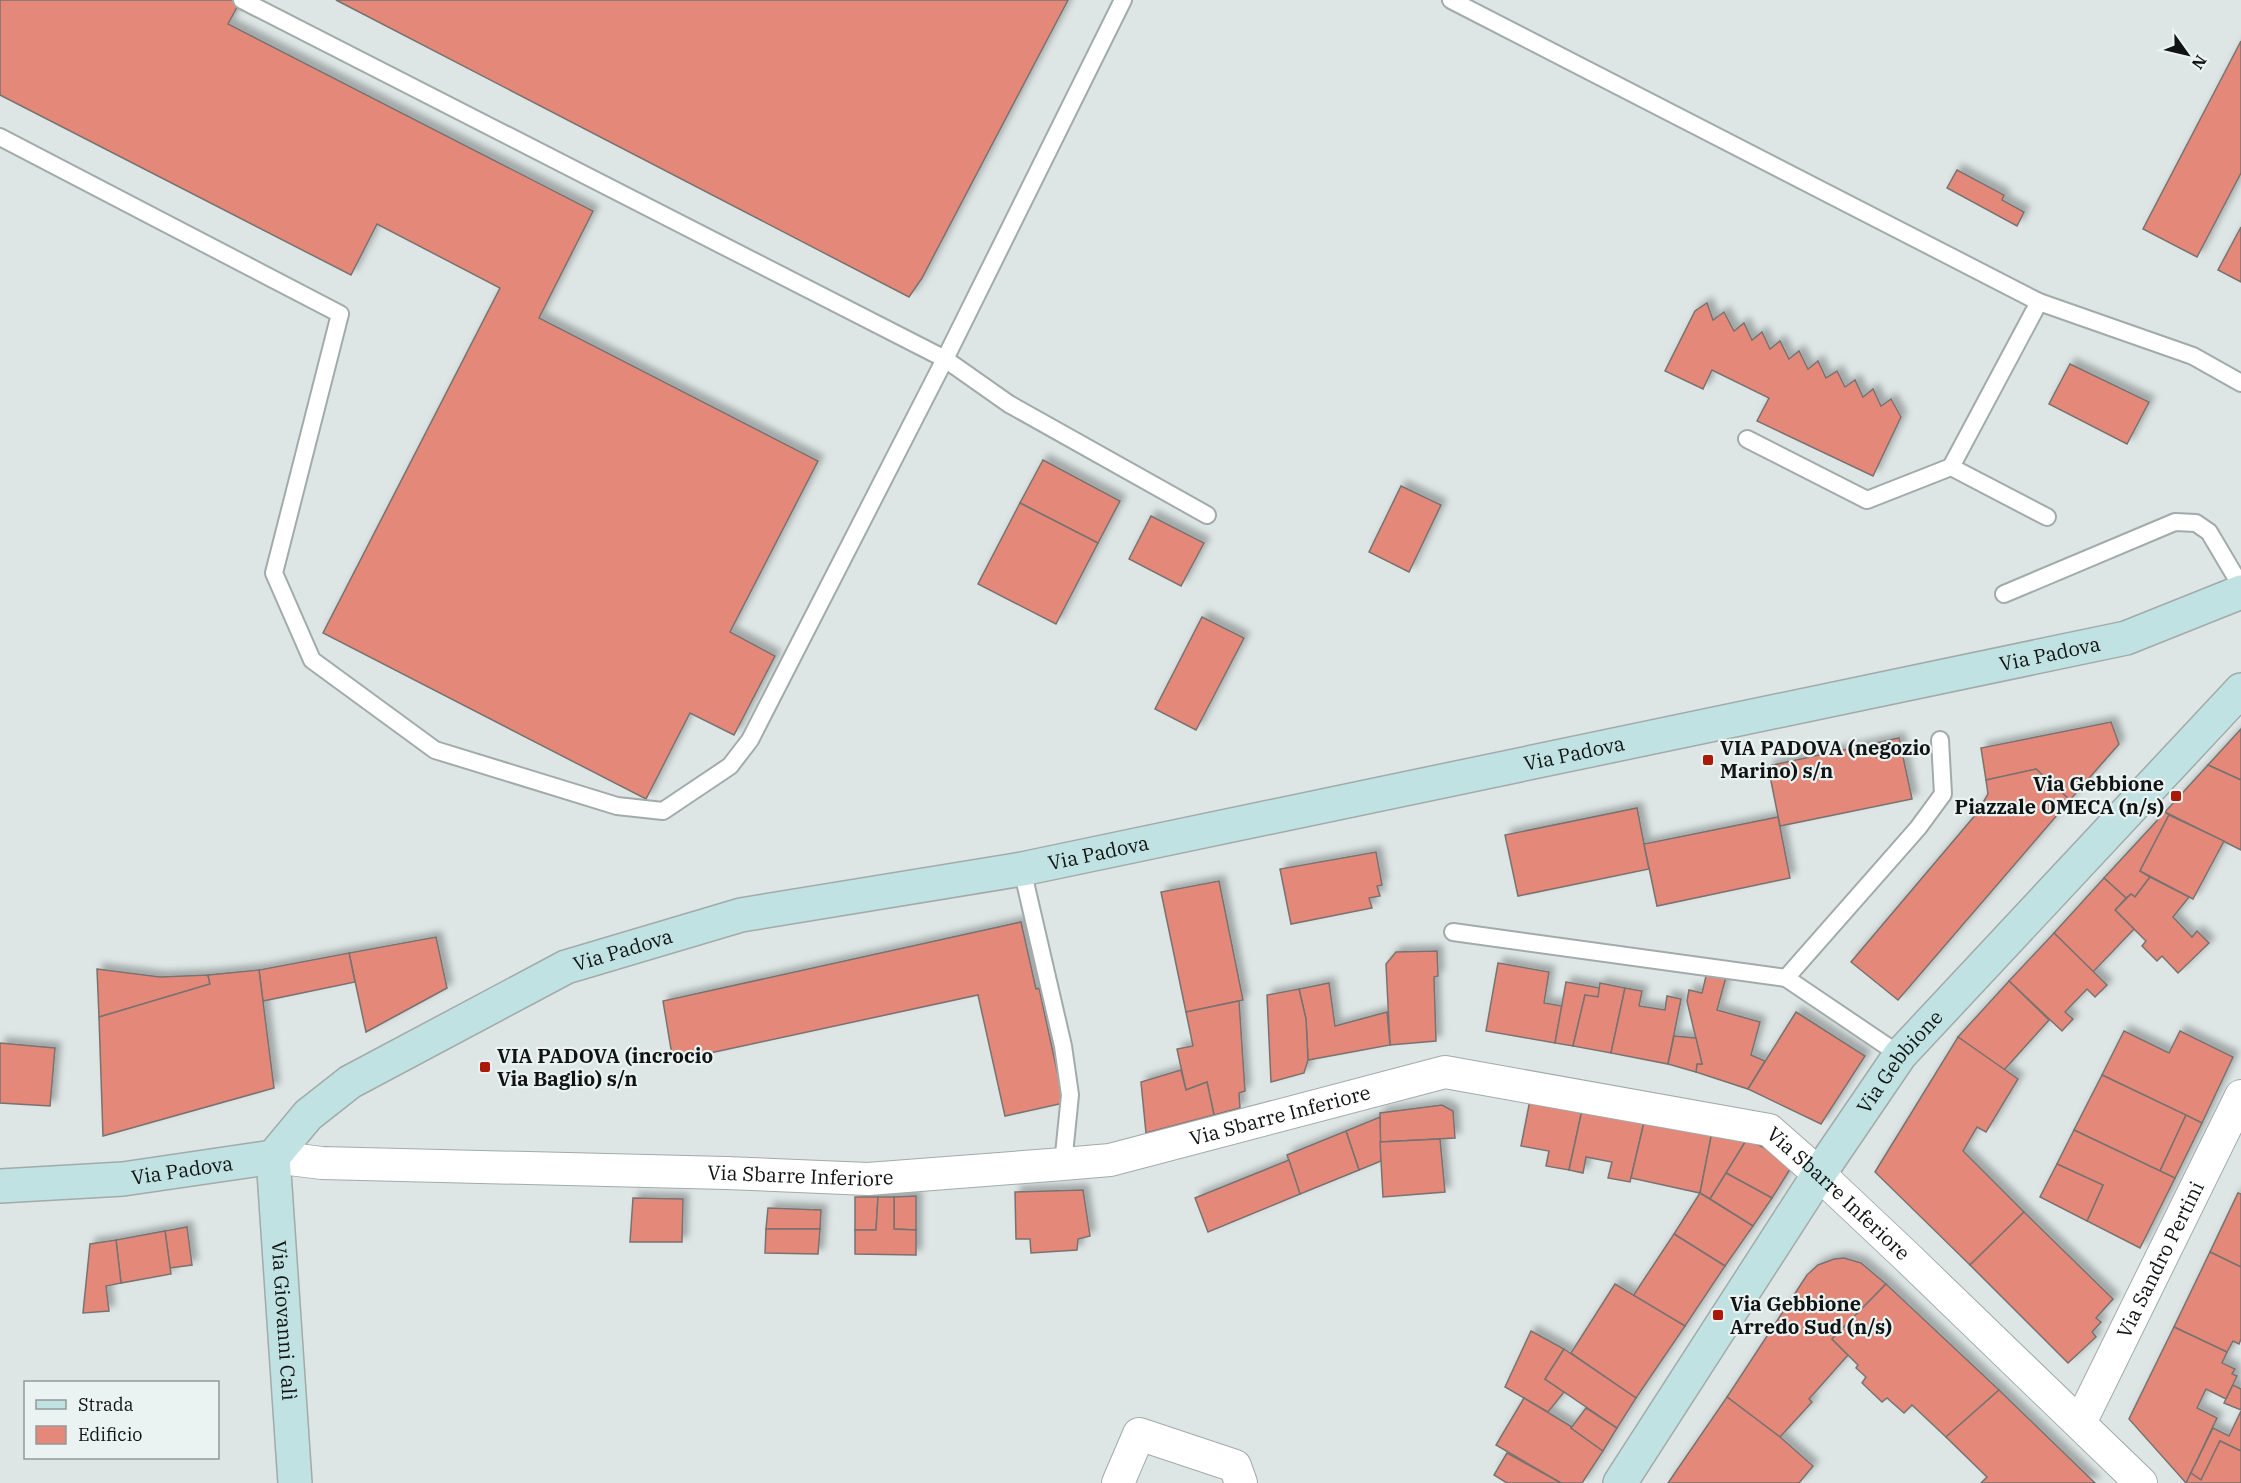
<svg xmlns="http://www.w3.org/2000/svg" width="2241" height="1483" viewBox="0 0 2241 1483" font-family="'IBM Plex Serif',serif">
	<defs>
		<filter id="shadow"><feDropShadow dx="5.5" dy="-5.5" stdDeviation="3" flood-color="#0004"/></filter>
	</defs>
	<rect width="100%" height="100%" fill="#dde5e5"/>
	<g fill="#e48979" stroke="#797270" stroke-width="1.5" filter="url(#shadow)">
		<path d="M0 0H241L228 24 593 211 539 318 818 461 730 632 775 656 734 735 690 713 646 799 323 633 500 288 377 224 351 275 0 95Z"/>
		<path d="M336 0H1068L922 278 909 297Z"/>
		<path d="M2241 41V173L2197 257 2143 229Z"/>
		<path d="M1957 170 2004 195 2002 200 2024 212 2017 226 1947 188Z"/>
		<path d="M2241 227V282L2218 270Z"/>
		<path d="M1707 303 1713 320 1724 312 1734 331 1744 323 1752 340 1762 332 1770 349 1780 341 1789 359 1799 351 1808 369 1818 361 1826 378 1837 371 1845 387 1855 380 1863 397 1873 389 1881 406 1891 399 1901 417 1873 476 1757 421 1769 398 1712 370 1703 389 1665 371 1695 311Z"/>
		<path d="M2070 364 2149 402 2127 444 2049 404Z"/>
		<path d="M1043 460 1120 501 1098 543 1020 503Z"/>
		<path d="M1401 486 1441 505 1409 572 1369 552Z"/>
		<path d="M1020 503 1098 543 1056 624 978 584Z"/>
		<path d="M1151 516 1204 543 1181 586 1129 559Z"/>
		<path d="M1202 617 1244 638 1196 730 1155 709Z"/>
		<path d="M2111 722 2119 744 2070 800 2036 769 1986 780 1981 748Z"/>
		<path d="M2241 729V780L2208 765Z"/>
		<path d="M1899 738 1912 799 1780 826 1768 766Z"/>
		<path d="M2208 765 2241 780V850L2165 812Z"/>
		<path d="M2036 769 2070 800 1898 1000 1851 962 1977 813 1988 794 1986 780Z"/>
		<path d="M1637 808 1649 869 1518 896 1505 835Z"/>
		<path d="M2165 812 2169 815 2140 871 2150 877 2135 897 2131 894 2126 898 2104 878Z"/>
		<path d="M2169 815 2224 841 2193 899 2140 871Z"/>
		<path d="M1778 817 1790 878 1657 906 1644 844Z"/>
		<path d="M1376 852 1382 885 1377 886 1380 896 1369 898 1372 908 1291 924 1280 869Z"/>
		<path d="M2150 877 2189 897 2173 917 2192 937 2197 931 2209 943 2178 973 2162 956 2157 961 2142 946 2146 941 2115 910 2131 894 2135 897Z"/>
		<path d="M2104 878 2126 898 2115 910 2134 929 2093 972 2054 933Z"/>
		<path d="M1219 881 1243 1000 1186 1012 1161 892Z"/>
		<path d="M1021 922 1036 989 1039 988 1064 1103 1005 1116 978 995 673 1061 663 1001Z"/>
		<path d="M2054 933 2107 985 2095 997 2087 989 2065 1012 2073 1019 2062 1031 2009 981Z"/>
		<path d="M436 937 447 988 366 1032 349 953Z"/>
		<path d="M1437 951 1438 976 1434 977 1436 1041 1390 1045 1386 964 1396 952Z"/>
		<path d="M349 953 355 982 263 1001 259 970Z"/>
		<path d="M1498 963 1549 972 1544 1003 1562 1006 1555 1043 1486 1031Z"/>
		<path d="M97 969 160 977 208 975 210 984 99 1017Z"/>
		<path d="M259 970 274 1088 103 1136 99 1017 210 984 208 975Z"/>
		<path d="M1707 972 1726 977 1717 1010 1760 1022 1751 1055 1765 1061 1748 1089 1696 1072 1697 1064H1702L1687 1001 1689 990 1702 993Z"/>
		<path d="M2009 981 2049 1020 2004 1070 1958 1037Z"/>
		<path d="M1566 982 1600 988 1598 997 1585 995 1573 1046 1555 1043Z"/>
		<path d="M1329 983 1335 1026 1387 1012 1390 1045 1308 1060 1306 1019 1299 989Z"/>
		<path d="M1600 983 1625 988 1611 1053 1573 1046 1585 995 1598 997Z"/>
		<path d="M1625 988 1642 991 1639 1006 1665 1010 1667 996 1681 999 1668 1064 1611 1053Z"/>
		<path d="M1299 989 1306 1019 1308 1060 1304 1073 1271 1082 1267 995Z"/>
		<path d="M1239 1001 1245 1091 1239 1093 1240 1108 1214 1115 1207 1082 1186 1090 1177 1049 1193 1046 1186 1012Z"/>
		<path d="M1796 1012 1865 1056 1821 1124 1748 1089Z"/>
		<path d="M2124 1031 2169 1053 2180 1031 2233 1057 2202 1123 2102 1075Z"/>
		<path d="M1674 1036 1696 1038 1702 1064H1697L1696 1072 1668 1064Z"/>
		<path d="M1958 1037 2018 1079 1986 1132 1977 1127 1963 1151 2024 1212 1970 1265 1875 1172Z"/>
		<path d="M0 1043 55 1048 50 1106 0 1103Z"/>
		<path d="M1181 1070 1186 1090 1207 1082 1214 1115 1146 1133 1141 1082Z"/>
		<path d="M2102 1075 2186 1115 2160 1171 2074 1130Z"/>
		<path d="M1530 1100 1582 1110 1569 1170 1546 1166 1549 1151 1521 1146Z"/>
		<path d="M1442 1105 1453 1111 1455 1138 1380 1142V1113Z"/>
		<path d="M1582 1110 1644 1122 1630 1182 1608 1178 1612 1162 1586 1157 1583 1173 1569 1170Z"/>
		<path d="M2186 1115 2202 1123 2175 1178 2160 1171Z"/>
		<path d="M1380 1117 1381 1161 1359 1170 1346 1131Z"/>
		<path d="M1645 1118 1712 1132 1700 1193 1631 1178Z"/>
		<path d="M2074 1130 2175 1178 2140 1248 2087 1221 2103 1185 2057 1164Z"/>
		<path d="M1346 1131 1359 1170 1300 1194 1287 1155Z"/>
		<path d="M1712 1132 1747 1139 1710 1199 1700 1193Z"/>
		<path d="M1440 1139 1445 1192 1383 1197 1380 1142Z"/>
		<path d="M1747 1139 1794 1163 1772 1198 1726 1173Z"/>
		<path d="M1289 1160 1300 1194 1208 1232 1195 1198Z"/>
		<path d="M2057 1164 2103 1185 2087 1221 2040 1197Z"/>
		<path d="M1726 1173 1772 1198 1753 1226 1710 1199Z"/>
		<path d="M1083 1190 1090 1236 1078 1239 1077 1250 1031 1253 1030 1239H1016L1015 1192Z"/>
		<path d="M1700 1193 1753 1226 1725 1266 1674 1234Z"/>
		<path d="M2238 1193 2241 1194V1267L2210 1252Z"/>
		<path d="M916 1196V1230L894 1229V1197Z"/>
		<path d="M855 1197H878L876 1230H855Z"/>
		<path d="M878 1197H894V1229L916 1230V1255L855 1254V1230H876Z"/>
		<path d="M633 1198 683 1199 682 1242H630Z"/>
		<path d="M768 1208 821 1210 820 1229H766Z"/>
		<path d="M2024 1212 2113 1299 2096 1318 2101 1322 2092 1332 2096 1337 2068 1363 1970 1265Z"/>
		<path d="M187 1227 192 1265 170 1268 165 1231Z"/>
		<path d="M766 1229H820L818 1254 765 1253Z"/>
		<path d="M165 1231 171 1274 121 1283 116 1240Z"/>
		<path d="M1674 1234 1725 1266 1685 1326 1633 1296Z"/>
		<path d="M116 1240 121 1283 106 1286 109 1311 83 1313 90 1244Z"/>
		<path d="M2210 1252 2241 1267V1339L2239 1344 2233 1341 2227 1352 2174 1327Z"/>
		<path d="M1844 1258 1861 1263 1886 1284 1832 1339 1848 1355 1809 1399 1812 1402 1780 1437 1727 1397 1807 1275 1818 1265 1834 1259Z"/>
		<path d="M1615 1284 1685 1326 1636 1398 1571 1353Z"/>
		<path d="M1886 1284 1999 1390 1946 1437 1912 1405 1904 1413 1887 1398 1882 1402 1862 1383 1866 1377 1856 1368 1858 1365 1832 1339Z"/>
		<path d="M2174 1327 2227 1352 2222 1363 2235 1369 2232 1374 2237 1376 2226 1399 2206 1389 2197 1408 2217 1418 2186 1483 2129 1419Z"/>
		<path d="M1531 1331 1564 1349 1545 1379 1564 1392 1548 1412 1505 1387Z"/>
		<path d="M1564 1349 1636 1398 1617 1428 1545 1379Z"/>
		<path d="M2233 1385 2241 1389V1410L2224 1403Z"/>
		<path d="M1999 1390 2095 1483H1981L1987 1477 1946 1437Z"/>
		<path d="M1727 1397 1780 1437 1813 1466 1799 1483H1668Z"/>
		<path d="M1524 1398 1572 1427 1571 1428 1603 1451 1582 1483H1561L1496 1445Z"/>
		<path d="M1586 1408 1617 1428 1603 1451 1571 1428Z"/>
		<path d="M2241 1411V1451L2220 1441 2201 1480 2191 1473 2213 1428 2229 1436Z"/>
		<path d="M2220 1441 2241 1451V1483H2186L2191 1473 2201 1480Z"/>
		<path d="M1507 1453 1561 1483H1507L1494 1475Z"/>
	</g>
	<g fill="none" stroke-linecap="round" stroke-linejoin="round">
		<defs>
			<g id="lane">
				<path d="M242 0 945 359 1009 404 1207 515"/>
				<path d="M1451 0 2039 302 1951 467 1867 500 1747 439"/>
				<path d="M0 137 340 314 274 573 312 660 435 750 617 806 663 811 730 766 750 740 945 359 1123 0"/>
				<path d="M2039 302 2193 356 2241 383"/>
				<path d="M1951 467 2047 517"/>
				<path d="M2004 594 2175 522 2196 523 2209 532 2241 586"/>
				<path d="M1022 869 1063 1046 1070 1095 1063 1164"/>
				<path d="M1453 932 1786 978 1900 1055"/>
				<path d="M1786 978 1918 828 1943 794 1940 740"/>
			</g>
			<g id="street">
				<path id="s1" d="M273 1157 322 1163 726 1173 868 1179 1063 1164 1110 1160 1445 1072 1769 1130 1819 1174 1906 1256 2141 1483"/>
				<path id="s2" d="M2080 1423 2241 1096"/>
				<path d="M1118 1483 1139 1434 1235 1466 1241 1483"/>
			</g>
			<g id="secondary">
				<path id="s3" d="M273 1157 295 1483"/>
				<path id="s4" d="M0 1186 123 1179 273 1157 308 1115 350 1082 566 967 741 915 1022 869 2126 638 2241 592"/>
				<path id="s5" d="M1620 1483 1819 1174 1900 1055 2241 690"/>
			</g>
		</defs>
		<use href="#lane" stroke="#a2aaaa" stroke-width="20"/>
		<use href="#street" stroke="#a2aaaa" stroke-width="34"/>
		<use href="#secondary" stroke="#a2aaaa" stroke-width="36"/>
		<use href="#lane" stroke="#fff" stroke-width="16"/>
		<use href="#street" stroke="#fff" stroke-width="32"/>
		<use href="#secondary" stroke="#c0e2e2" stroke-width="33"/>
	</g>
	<g fill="#ab1a09" stroke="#eaf3f2" stroke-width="2">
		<rect x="1702" y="754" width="12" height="12" rx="3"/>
		<rect x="2170" y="790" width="12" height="12" rx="3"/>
		<rect x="479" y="1061" width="12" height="12" rx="3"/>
		<rect x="1712" y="1309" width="12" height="12" rx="3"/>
	</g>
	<g text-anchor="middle" stroke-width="4.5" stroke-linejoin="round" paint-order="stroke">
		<g font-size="20" fill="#101312" stroke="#eaf3f2">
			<text dy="7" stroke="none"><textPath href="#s4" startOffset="2145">Via Padova</textPath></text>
			<text dy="7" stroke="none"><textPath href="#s4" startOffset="1659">Via Padova</textPath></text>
			<text dy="7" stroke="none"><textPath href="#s4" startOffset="1173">Via Padova</textPath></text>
			<text dy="7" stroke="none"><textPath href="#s4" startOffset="687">Via Padova</textPath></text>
			<text dy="7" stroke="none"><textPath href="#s5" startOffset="506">Via Gebbione</textPath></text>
			<text dy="7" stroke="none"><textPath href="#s1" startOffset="1014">Via Sbarre Inferiore</textPath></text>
			<text dy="7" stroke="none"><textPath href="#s4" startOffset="183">Via Padova</textPath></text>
			<text dy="7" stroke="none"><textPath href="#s1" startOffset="528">Via Sbarre Inferiore</textPath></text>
			<text dy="7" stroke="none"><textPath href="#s1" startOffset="1608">Via Sbarre Inferiore</textPath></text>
			<text dy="7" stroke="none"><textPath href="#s2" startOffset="182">Via Sandro Pertini</textPath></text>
			<text dy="7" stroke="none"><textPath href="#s3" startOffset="164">Via Giovanni Calì</textPath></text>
		</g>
		<g font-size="20" font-weight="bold" fill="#101312" stroke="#eaf3f2" text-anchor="start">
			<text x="1720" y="755">VIA PADOVA (negozio<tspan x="1720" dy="23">Marino) s/n</tspan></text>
			<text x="2164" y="791" text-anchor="end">Via Gebbione<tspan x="2164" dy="23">Piazzale OMECA (n/s)</tspan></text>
			<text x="497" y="1063">VIA PADOVA (incrocio<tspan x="497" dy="23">Via Baglio) s/n</tspan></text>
			<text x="1730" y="1311">Via Gebbione<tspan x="1730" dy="23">Arredo Sud (n/s)</tspan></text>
		</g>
	</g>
	<rect x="24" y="1381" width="195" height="78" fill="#eaf3f2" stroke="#939998" stroke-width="1.5"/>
	<rect x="36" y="1400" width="30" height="9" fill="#c0e2e2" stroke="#939998" stroke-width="1.5"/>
	<text x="78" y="1411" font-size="18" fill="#101312">Strada</text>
	<rect x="36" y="1426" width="30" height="18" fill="#e48979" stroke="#939998" stroke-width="1.5"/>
	<text x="78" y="1441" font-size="18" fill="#101312">Edificio</text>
	<g transform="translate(2187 54) rotate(124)" stroke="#eaf3f2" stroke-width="4.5" paint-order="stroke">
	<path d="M0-4.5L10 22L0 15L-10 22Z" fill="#101312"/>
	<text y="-9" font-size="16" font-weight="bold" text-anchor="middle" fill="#101312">N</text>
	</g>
</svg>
